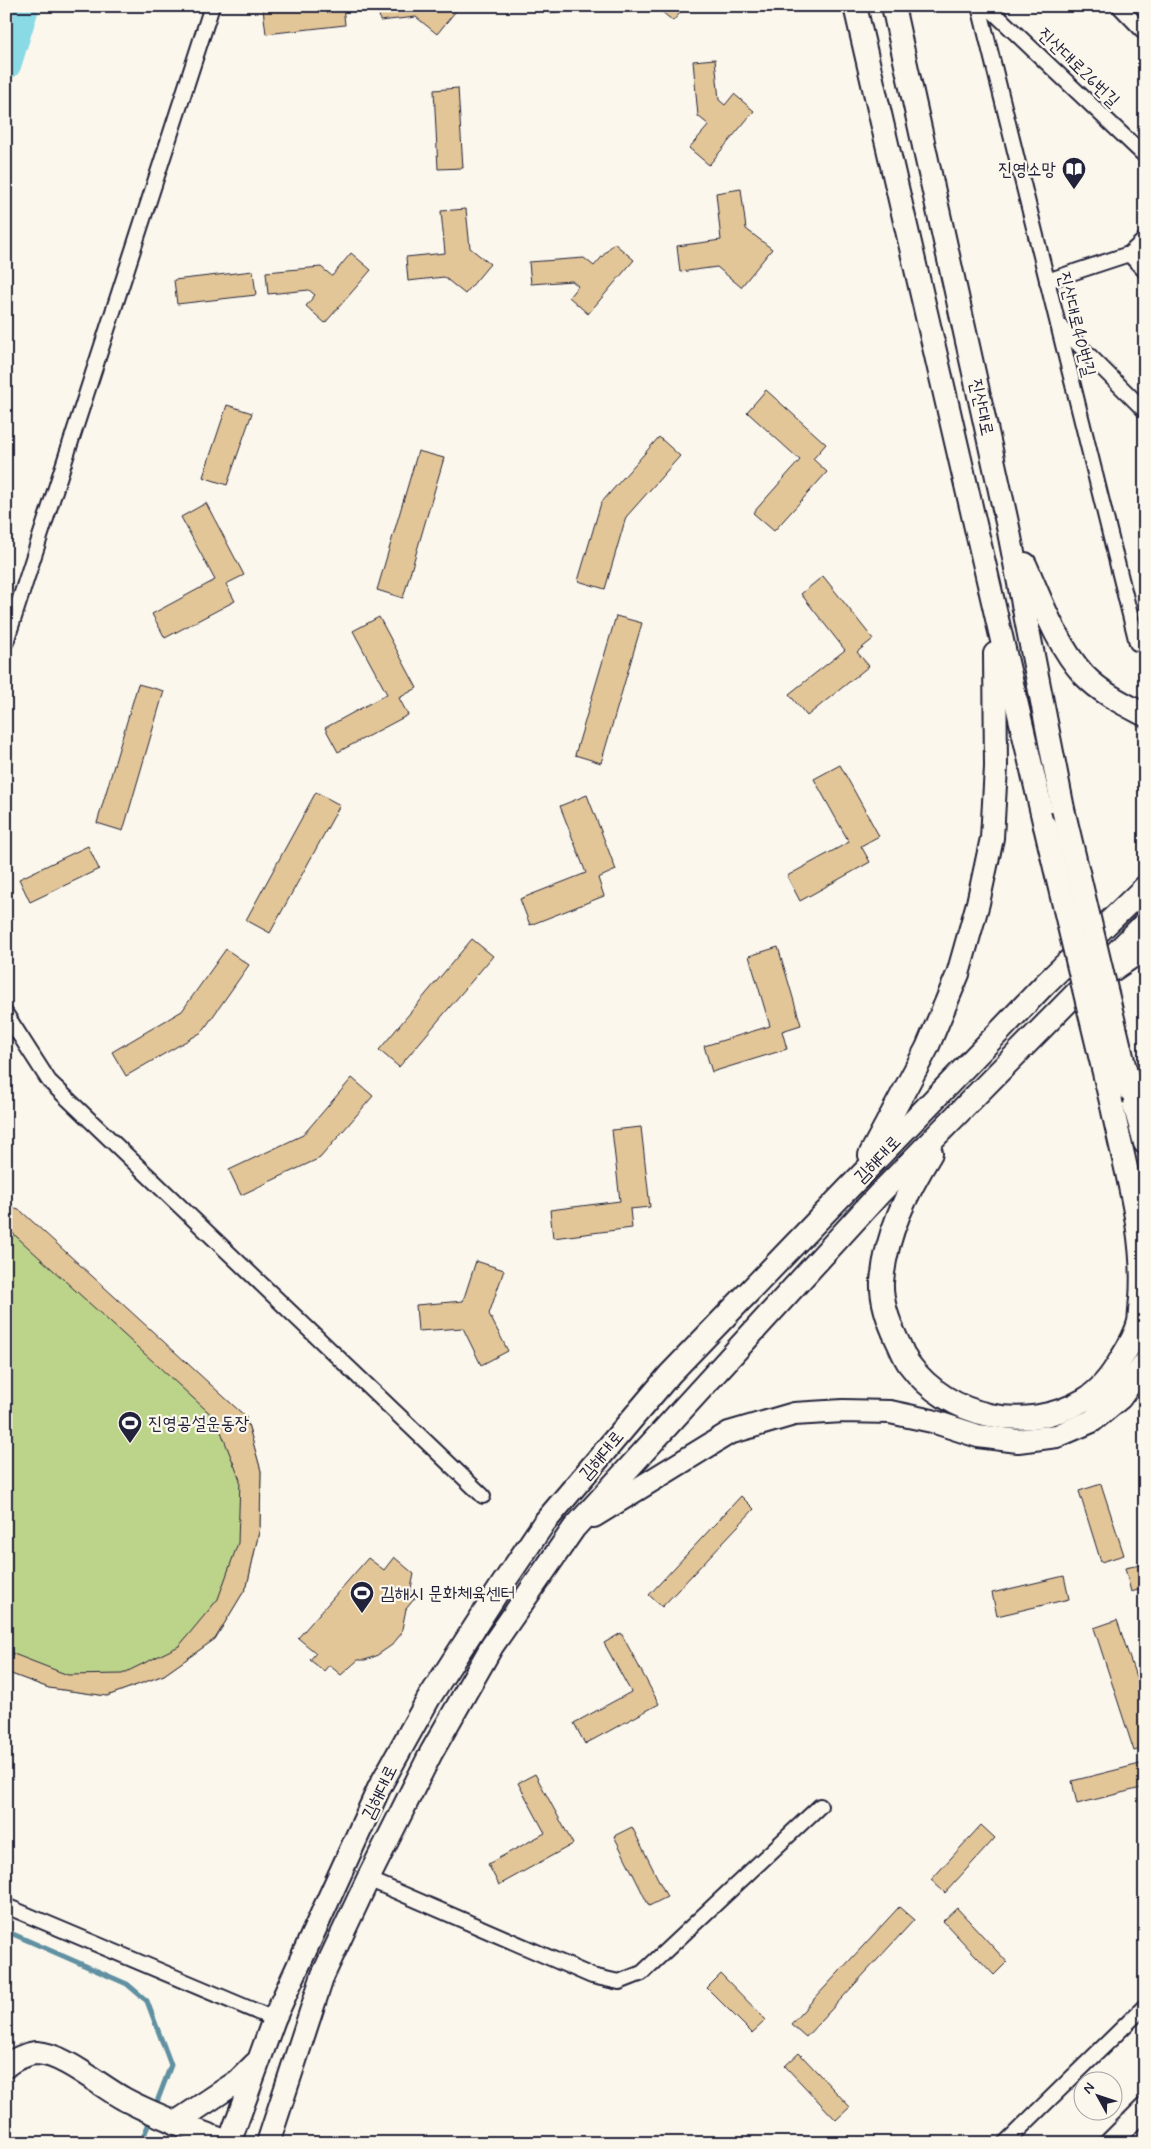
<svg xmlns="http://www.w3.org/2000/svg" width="1151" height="2149" viewBox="0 0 1151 2149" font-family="Mynerve,'Poor Story',sans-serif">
	<rect width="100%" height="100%" fill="#fbf7ec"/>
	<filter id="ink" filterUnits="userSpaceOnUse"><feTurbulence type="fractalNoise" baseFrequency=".02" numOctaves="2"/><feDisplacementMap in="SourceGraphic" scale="10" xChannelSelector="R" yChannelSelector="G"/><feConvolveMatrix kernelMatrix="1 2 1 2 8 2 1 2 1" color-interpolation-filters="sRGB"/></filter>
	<g filter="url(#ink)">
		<path fill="#bcd48a" stroke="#6f7b62" d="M6 1205 246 1417 261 1471 260 1527 247 1586 215 1639 164 1675 107 1696 49 1688 6 1672Z"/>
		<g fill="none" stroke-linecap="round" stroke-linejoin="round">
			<g stroke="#6090a2" stroke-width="5">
				<path d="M6 1931 127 1984 147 2001 171 2065 155 2107"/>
				<path d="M141 2143 151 2118"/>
			</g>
			<path stroke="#8adae6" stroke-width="31" d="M6 64 24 6"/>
		</g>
		<g fill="#e3c697" stroke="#22223b">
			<path d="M291 6H343L345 25 266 34 263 9Z"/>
			<path d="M378 6H460L437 34 416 17 380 21Z"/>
			<path d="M547 6H611L548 13Z"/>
			<path d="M655 6H686L673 21Z"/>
			<path d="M715 59 719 100 725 105 734 94 754 111 709 165 689 148 709 125 698 116 693 61Z"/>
			<path d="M458 88 463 168 438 169 434 90Z"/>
			<path d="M741 189 746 229 772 249 741 287 717 267 680 272 677 246 721 240 716 193Z"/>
			<path d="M466 209 470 248 490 264 465 294 444 277 408 281 406 257 445 253 441 211Z"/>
			<path d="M614 243 634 260 588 314 569 297 578 286 572 281 531 284 529 262 584 258 594 266Z"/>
			<path d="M351 253 371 270 325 323 306 306 315 295 309 290 268 294 266 272 321 267 332 276Z"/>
			<path d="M253 271 256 295 177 304 174 280Z"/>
			<path d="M766 390 826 444 813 459 827 472 774 531 753 513 800 460 747 412Z"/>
			<path d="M227 405 252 413 227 485 203 477Z"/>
			<path d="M659 437 680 456 626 517 605 589 578 581 601 503Z"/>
			<path d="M418 451 444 458 403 598 377 590Z"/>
			<path d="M206 503 244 575 226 584 235 601 165 638 152 614 215 580 181 517Z"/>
			<path d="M823 576 873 639 857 652 869 666 807 716 789 694 845 650 801 594Z"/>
			<path d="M616 616 642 623 601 763 575 755Z"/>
			<path d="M379 617 417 688 399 698 408 715 338 752 325 728 387 694 353 631Z"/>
			<path d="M138 684 164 691 123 831 97 823Z"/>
			<path d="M840 765 879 836 861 846 870 862 800 901 787 876 849 842 814 779Z"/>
			<path d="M316 792 340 805 270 933 246 920Z"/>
			<path d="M587 795 616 870 598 878 604 896 530 925 520 899 586 873 560 806Z"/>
			<path d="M88 846 99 869 30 902 19 879Z"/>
			<path d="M472 939 493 956 399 1067 379 1050Z"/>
			<path d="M778 947 801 1025 782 1031 787 1049 712 1072 704 1046 770 1026 749 956Z"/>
			<path d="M226 949 249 965 202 1032 126 1076 112 1052 182 1011Z"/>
			<path d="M352 1078 373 1096 320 1158 241 1195 229 1170 303 1135Z"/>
			<path d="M641 1127 650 1207 630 1209 632 1228 553 1238 550 1210 620 1201 612 1130Z"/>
			<path d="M6 1205 21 1211 246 1417 261 1471 260 1527 247 1586 215 1639 164 1675 107 1696 49 1688 6 1672V1651L68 1675 122 1674 179 1646 218 1599 238 1543 240 1480 216 1419 6 1227Z"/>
			<path d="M476 1261 504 1270 489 1314 508 1351 481 1365 463 1328 418 1331 416 1305 463 1301Z"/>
			<path d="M1101 1484 1124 1555 1101 1562 1079 1491Z"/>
			<path d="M741 1496 754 1509 662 1607 649 1595Z"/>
			<path d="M394 1557 414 1574 411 1588 415 1598 406 1609 401 1634 392 1645 376 1656 365 1660H358L341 1675 329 1665 324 1671 310 1660 316 1653 298 1638 368 1558 384 1570Z"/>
			<path d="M1145 1564V1588L1131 1592 1125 1568Z"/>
			<path d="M1064 1576 1069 1599 997 1616 992 1593Z"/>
			<path d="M1117 1620 1145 1704V1748L1134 1751 1094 1628Z"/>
			<path d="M621 1633 659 1704 585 1744 574 1723 631 1692 604 1643Z"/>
			<path d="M1144 1763 1145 1787 1077 1804 1072 1781Z"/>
			<path d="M535 1774 573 1844 499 1885 488 1864 545 1833 518 1783Z"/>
			<path d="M981 1825 995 1838 945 1893 931 1880Z"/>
			<path d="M632 1827 667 1897 649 1906 614 1836Z"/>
			<path d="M899 1907 914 1920 806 2037 791 2024Z"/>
			<path d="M957 1908 1007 1962 994 1975 943 1921Z"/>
			<path d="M721 1974 766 2020 752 2033 707 1988Z"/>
			<path d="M799 2053 850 2107 836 2120 785 2066Z"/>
		</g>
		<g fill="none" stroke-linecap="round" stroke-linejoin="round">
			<defs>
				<g id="street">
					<path d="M979 6 1137 643 1145 646"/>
					<path d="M987 6 1145 156"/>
					<path d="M1119 6 1145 33"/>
					<path d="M1129 254 1145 271"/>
					<path d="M1047 281 1129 254 1145 239"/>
					<path d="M1058 324 1145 411"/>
					<path d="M6 642 212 6"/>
					<path d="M6 1014 49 1081 483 1496"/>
					<path d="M368 1879 592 1976 619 1982 642 1973 820 1806"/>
					<path d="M6 1906 274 2019"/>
					<path d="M1005 2143 1145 2006"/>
				</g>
				<path id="secondary" d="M1110 2143 1145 2108"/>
				<g id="primary">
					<path d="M855 6 1045 826"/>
					<path d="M893 6 1008 527 1063 809"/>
					<path d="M1025 564C1042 602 1056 644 1084 675 1101 693 1124 704 1145 715"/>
					<path d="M1111 971 1145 948"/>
					<path d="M1130 1090 1145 1143"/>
					<path d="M931 1153C906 1194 886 1234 882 1282 881 1301 889 1323 897 1340 901 1348 904 1357 909 1364 949 1418 1025 1434 1084 1400 1100 1391 1112 1375 1121 1359 1128 1348 1136 1334 1139 1322 1140 1315 1140 1306 1141 1299 1146 1234 1125 1169 1112 1106"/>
					<path d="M870 1155 927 1048 958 974 978 903 992 838 996 767 995 654"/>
					<path d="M594 1516 729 1433 794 1414 843 1411 890 1412 932 1421 978 1436 1018 1441 1057 1436 1092 1421 1120 1398 1145 1363"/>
					<path d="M6 2066C12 2060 29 2053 37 2053 65 2054 103 2089 128 2101 161 2118 195 2130 230 2143"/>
					<path d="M175 2123 238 2081 255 2064"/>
					<path d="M229 2143 274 2019 380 1786 429 1698 502 1585 544 1523 670 1374 1045 984 1145 887"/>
					<path d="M268 2143 323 1975 368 1879 431 1753 492 1646 574 1528 879 1194 1145 923"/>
				</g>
			</defs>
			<use href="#street" stroke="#22223b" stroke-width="18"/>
			<use href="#secondary" stroke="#22223b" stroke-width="24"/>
			<use href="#primary" stroke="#22223b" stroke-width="26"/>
			<use href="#street" stroke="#fbf7ec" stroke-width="14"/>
			<use href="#secondary" stroke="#fbf7ec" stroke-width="20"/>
			<use href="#primary" stroke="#fbf7ec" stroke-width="22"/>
			<defs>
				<g id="primary-bridge">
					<path d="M1063 809 1130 1090"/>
					<path d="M1045 826 1112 1106"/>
				</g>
			</defs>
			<use href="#primary-bridge" stroke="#22223b" stroke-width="26" stroke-linecap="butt"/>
			<use href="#primary-bridge" stroke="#fbf7ec" stroke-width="22"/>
		</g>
	</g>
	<defs>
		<symbol id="library-pin" viewBox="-11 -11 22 30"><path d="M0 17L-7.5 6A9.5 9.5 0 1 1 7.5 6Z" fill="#22223b" stroke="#fbf7ec"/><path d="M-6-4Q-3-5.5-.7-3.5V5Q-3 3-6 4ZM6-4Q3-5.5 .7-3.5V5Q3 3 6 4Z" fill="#fff"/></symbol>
		<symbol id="stadium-pin" viewBox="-11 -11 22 30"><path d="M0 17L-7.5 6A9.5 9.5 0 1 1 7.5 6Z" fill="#22223b" stroke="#fbf7ec"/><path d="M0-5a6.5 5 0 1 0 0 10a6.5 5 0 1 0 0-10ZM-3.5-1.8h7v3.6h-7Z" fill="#fff"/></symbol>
	</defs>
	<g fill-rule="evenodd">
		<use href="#library-pin" x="1060" y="155" width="28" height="38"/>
		<use href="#stadium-pin" x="116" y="1409" width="28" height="38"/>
		<use href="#stadium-pin" x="348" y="1579" width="28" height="38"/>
	</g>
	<g text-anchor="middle" stroke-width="4.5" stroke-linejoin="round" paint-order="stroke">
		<g font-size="18" fill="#22223b" stroke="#fbf7ec">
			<text transform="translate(1079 67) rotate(44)" y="6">진산대로26번길</text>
			<text transform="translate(1077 324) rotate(76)" y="6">진산대로40번길</text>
			<text transform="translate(982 407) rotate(78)" y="6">진산대로</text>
			<text transform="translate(877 1159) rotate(-46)" y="6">김해대로</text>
			<text transform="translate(601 1455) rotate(-50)" y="6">김해대로</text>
			<text transform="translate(379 1792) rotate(-64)" y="6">김해대로</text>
		</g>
		<g font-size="18" fill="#22223b" stroke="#fbf7ec" text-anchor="start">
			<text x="1056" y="175" text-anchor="end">진영소망</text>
			<text x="148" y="1429">진영공설운동장</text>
			<text x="380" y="1599">김해시 문화체육센터</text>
		</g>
	</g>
	<rect width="1151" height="2149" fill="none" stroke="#fbf7ec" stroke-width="25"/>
	<rect x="12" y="12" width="1126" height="2124" fill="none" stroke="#22223b" stroke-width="2" filter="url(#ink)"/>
	<g transform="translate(1098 2096) rotate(310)"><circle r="24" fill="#fbf7ec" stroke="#a4a2a5"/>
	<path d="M0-4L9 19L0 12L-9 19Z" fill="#22223b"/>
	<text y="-8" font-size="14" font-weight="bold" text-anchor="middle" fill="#22223b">N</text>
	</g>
</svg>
